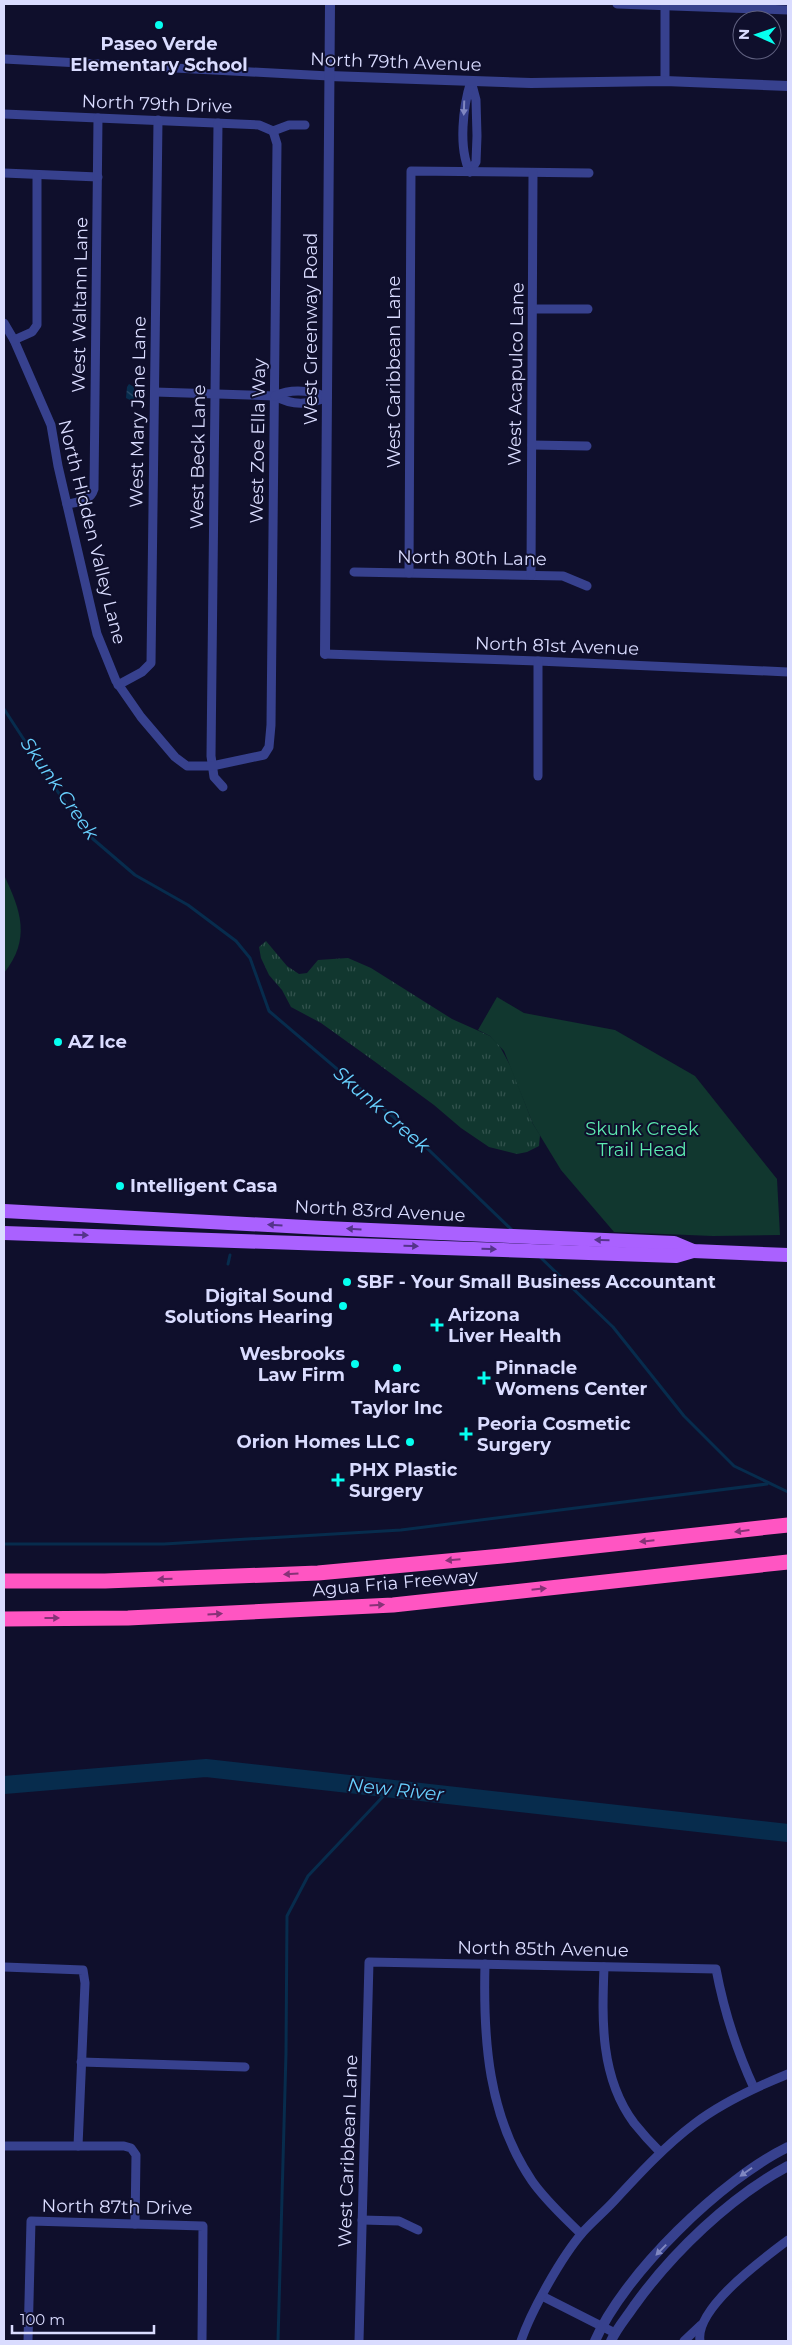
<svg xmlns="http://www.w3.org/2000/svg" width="792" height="2345" viewBox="0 0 792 2345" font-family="Montserrat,sans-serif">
	<defs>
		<pattern id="grass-tufts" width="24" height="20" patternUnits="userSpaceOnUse" patternTransform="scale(1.25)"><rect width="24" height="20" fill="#11372f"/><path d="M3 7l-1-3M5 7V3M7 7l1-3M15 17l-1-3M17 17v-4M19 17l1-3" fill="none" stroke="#33534e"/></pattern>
		<pattern id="water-waves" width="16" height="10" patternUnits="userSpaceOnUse" patternTransform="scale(1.25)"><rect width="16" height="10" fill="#072c4d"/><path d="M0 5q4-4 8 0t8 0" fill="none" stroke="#2b4a68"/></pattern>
	</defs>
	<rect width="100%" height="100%" fill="#0f0f2c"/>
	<path fill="url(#grass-tufts)" d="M266 941 287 966 299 974 307 973 318 960 348 958 371 968 452 1019 490 1036 498 1043 512 1069 533 1124 540 1135 539 1146 527 1152 517 1154 489 1147 461 1128 434 1105 374 1061 321 1023 291 1007 282 990 269 975 261 958 259 947Z"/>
	<g fill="#11372f">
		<path d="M4 875C21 911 31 939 4 973Z"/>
		<path d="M497 997 524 1013 615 1030 695 1076 777 1179 780 1235 713 1236 614 1232 561 1170 533 1124 504 1051 490 1036 478 1030Z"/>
	</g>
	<path fill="url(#water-waves)" d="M129 384 134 387V399L132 401 126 398 127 387Z"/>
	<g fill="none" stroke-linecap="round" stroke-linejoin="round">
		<g stroke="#072c4d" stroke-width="3">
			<path d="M4 709 60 795 93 839 135 875 188 905 236 941 250 958 269 1011 404 1126 513 1231"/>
			<path d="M539 1256 613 1327 684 1416 734 1466 788 1492"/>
			<path d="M228 1264 230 1255"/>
			<path d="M4 1544H164L401 1530 767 1484"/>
			<path d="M278 2341 286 2053 287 1916 308 1876 391 1788"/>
		</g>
		<path stroke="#072c4d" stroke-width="18" d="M4 1785 206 1768 788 1833"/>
		<g stroke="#37418e" stroke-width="9">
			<path d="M617 4 788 10"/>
			<path d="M4 59 329 76"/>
			<path d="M665 81V4"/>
			<path d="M4 114 259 125 273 131"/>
			<path d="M218 123 211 756 214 777 223 787"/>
			<path d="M273 131 289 125H305"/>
			<path d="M470 172 476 162 477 136 476 100 471 81"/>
			<path d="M470 172C458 148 463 106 471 81"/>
			<path d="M4 173 98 177"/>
			<path d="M533 309H588"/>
			<path d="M4 323 14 340 51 425 58 466 97 634 116 681 141 717 175 757 187 766H212L264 755 269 747 271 725 277 144 273 131"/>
			<path d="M14 340 32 332 37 325V175"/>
			<path d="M155 392 275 396C293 406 308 405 327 397"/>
			<path d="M275 396C292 388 309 390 327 397"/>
			<path d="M532 445 587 446"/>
			<path d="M67 504C79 502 90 502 94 489L98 118"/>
			<path d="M354 572 563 576 587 586"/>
			<path d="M409 573 411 171 589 173"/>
			<path d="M531 575 533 173"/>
			<path d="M325 654 538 661 788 672"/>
			<path d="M118 685 142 672 151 663 158 120"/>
			<path d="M538 776V661"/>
			<path d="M485 1964C483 2040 488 2116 532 2181 546 2201 564 2217 581 2234"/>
			<path d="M4 1967 83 1970 85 1983 78 2146"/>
			<path d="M604 1967C602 2021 600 2077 634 2123 642 2133 651 2143 660 2152"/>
			<path d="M81 2062 245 2067"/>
			<path d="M4 2146H124L131 2148 136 2155 135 2224"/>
			<path d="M362 2220 399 2221 418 2230"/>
			<path d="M542 2296 615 2333"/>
			<path d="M28 2341 31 2221 203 2226 202 2341"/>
			<path d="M359 2341 369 1962 716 1969C724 2011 736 2049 754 2088"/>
			<path d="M521 2341C531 2311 562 2256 583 2232 593 2221 605 2211 615 2200 640 2173 665 2146 694 2124 723 2102 756 2087 788 2074"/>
			<path d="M684 2341 701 2325"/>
			<path d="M700 2341C695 2308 763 2259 788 2240"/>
		</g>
		<g stroke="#37418e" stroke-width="10">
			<path d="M329 76 531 83 665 81 788 86"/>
			<path d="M325 654 330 4"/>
			<path d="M595 2341C624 2274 722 2179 788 2147"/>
			<path d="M611 2341C617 2328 626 2318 634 2306 672 2253 730 2197 788 2166"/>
		</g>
		<g stroke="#aa61ff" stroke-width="14">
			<path d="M4 1211 324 1228 651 1242 674 1243 693 1251 788 1255"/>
			<path d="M4 1233 676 1256 693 1251"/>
		</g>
		<g stroke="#ff55c2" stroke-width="15">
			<path d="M4 1581H105L318 1573 502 1556 788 1525"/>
			<path d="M4 1619 128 1618 393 1605 788 1562"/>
		</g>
	</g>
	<defs><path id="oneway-solid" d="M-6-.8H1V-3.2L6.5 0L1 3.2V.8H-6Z" transform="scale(1.25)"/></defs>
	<g fill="#8087c1">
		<use href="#oneway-solid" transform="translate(464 108) rotate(92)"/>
		<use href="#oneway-solid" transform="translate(746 2172) rotate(145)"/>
		<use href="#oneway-solid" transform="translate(661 2250) rotate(134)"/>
	</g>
	<g fill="#55348b">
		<use href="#oneway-solid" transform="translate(275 1225) rotate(-177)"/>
		<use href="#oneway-solid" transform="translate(354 1229) rotate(-177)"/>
		<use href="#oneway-solid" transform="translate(81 1235) rotate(2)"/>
		<use href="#oneway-solid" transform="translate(602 1240) rotate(-178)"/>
		<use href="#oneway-solid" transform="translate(411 1246) rotate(2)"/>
		<use href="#oneway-solid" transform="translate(489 1249) rotate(2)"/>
	</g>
	<g fill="#873277">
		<use href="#oneway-solid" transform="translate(742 1531) rotate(173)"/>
		<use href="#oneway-solid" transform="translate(647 1541) rotate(174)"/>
		<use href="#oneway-solid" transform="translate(453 1560) rotate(175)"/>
		<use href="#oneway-solid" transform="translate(291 1574) rotate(177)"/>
		<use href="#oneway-solid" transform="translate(165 1579) rotate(178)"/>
		<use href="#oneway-solid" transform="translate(539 1589) rotate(-6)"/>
		<use href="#oneway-solid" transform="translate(377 1605) rotate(-3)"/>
		<use href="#oneway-solid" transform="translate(215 1614) rotate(-3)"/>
		<use href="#oneway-solid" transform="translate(52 1618)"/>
	</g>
	<g fill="#06fff0" stroke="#0f0f2c" stroke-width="2">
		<circle cx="159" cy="25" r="5"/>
		<circle cx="58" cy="1042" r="5"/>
		<circle cx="120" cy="1186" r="5"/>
		<circle cx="347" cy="1282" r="5"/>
		<circle cx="343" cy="1306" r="5"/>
		<path d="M434.5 1317.5h5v5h5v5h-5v5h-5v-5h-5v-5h5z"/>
		<circle cx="355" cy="1364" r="5"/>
		<circle cx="397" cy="1368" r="5"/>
		<path d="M481.5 1370.5h5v5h5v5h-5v5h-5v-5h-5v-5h5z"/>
		<path d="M463.5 1426.5h5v5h5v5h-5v5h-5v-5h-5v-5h5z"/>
		<circle cx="410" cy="1442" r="5"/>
		<path d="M335.5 1472.5h5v5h5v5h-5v5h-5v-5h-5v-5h5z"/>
	</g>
	<g text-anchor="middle" stroke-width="4" stroke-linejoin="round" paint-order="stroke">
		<g font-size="18" font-weight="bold" fill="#dadcff" stroke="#0f0f2c" text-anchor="start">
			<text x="159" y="50" text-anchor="middle">Paseo Verde<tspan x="159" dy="21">Elementary School</tspan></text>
			<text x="68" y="1048">AZ Ice</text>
			<text x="130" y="1192">Intelligent Casa</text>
			<text x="357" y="1288">SBF - Your Small Business Accountant</text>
			<text x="333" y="1302" text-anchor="end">Digital Sound<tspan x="333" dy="21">Solutions Hearing</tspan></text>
			<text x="448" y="1321">Arizona<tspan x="448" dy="21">Liver Health</tspan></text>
			<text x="345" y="1360" text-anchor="end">Wesbrooks<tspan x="345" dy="21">Law Firm</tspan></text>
			<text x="495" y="1374">Pinnacle<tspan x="495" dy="21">Womens Center</tspan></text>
			<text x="397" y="1393" text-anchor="middle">Marc<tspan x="397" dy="21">Taylor Inc</tspan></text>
			<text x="477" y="1430">Peoria Cosmetic<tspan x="477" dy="21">Surgery</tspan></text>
			<text x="400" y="1448" text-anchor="end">Orion Homes LLC</text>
			<text x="349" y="1476">PHX Plastic<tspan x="349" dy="21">Surgery</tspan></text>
		</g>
		<g font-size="18" fill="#dadcff" stroke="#0f0f2c">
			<text transform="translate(396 62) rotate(2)" y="6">North 79th Avenue</text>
			<text transform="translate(157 104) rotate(2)" y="6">North 79th Drive</text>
			<text transform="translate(80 305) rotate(-89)" y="6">West Waltann Lane</text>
			<text transform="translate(311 329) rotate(-90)" y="6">West Greenway Road</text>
			<text transform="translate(394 372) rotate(-90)" y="6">West Caribbean Lane</text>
			<text transform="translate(516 374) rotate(-89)" y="6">West Acapulco Lane</text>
			<text transform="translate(138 412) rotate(-89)" y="6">West Mary Jane Lane</text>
			<text transform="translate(258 441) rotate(-89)" y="6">West Zoe Ella Way</text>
			<text transform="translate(198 457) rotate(-89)" y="6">West Beck Lane</text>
			<text transform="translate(92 532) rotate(76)" y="6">North Hidden Valley Lane</text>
			<text transform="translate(472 558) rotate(1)" y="6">North 80th Lane</text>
			<text transform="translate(557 646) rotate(2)" y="6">North 81st Avenue</text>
			<text transform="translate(380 1211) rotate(3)" y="6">North 83rd Avenue</text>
			<text transform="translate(395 1583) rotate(-5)" y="6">Agua Fria Freeway</text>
			<text transform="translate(543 1949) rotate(1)" y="6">North 85th Avenue</text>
			<text transform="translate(348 2151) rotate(-88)" y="6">West Caribbean Lane</text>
			<text transform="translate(117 2207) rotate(1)" y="6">North 87th Drive</text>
		</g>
		<g font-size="18" fill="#5ce9af" stroke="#0f0f2c">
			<text x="642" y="1135">Skunk Creek<tspan x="642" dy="21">Trail Head</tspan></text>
		</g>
		<g font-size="19" font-style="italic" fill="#68d1ff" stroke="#0f0f2c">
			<text transform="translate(60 788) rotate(55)" y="7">Skunk Creek</text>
			<text transform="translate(382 1109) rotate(41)" y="7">Skunk Creek</text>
			<text transform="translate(396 1789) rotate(6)" y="7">New River</text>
		</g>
	</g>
	<rect width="792" height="2345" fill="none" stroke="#dadcff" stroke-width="10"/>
	<g transform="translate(757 35) rotate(272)"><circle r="24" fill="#0f0f2c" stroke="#606180"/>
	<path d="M0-4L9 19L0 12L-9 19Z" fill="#06fff0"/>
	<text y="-8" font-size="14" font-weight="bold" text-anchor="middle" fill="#dadcff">N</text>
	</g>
	<path d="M12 2325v8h142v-8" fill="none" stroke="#dadcff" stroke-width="2.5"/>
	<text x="20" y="2325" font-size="15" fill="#dadcff" stroke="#0f0f2c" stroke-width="4" paint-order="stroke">100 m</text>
</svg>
